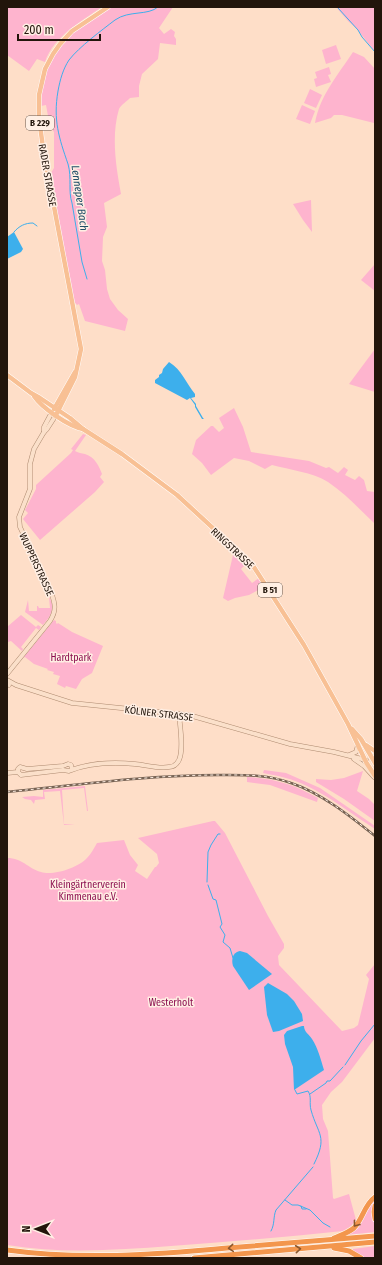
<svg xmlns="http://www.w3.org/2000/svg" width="382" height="1265" viewBox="0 0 382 1265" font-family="'Fira Sans Condensed',sans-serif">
	<rect width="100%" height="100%" fill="#fedec8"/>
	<g fill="#feb4ce">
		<path d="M7 7H102C80 22 54 36 45 62L37 59 29 71 7 55Z"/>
		<path d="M110 7H173L159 28 164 34 171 29 175 32 174 36 176 39V45L160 43 158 59 142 74 139 86V97L130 98C127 101 121 105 119 109 111 136 116 167 121 194L104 203 107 227 103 237 102 261 105 270 107 289 110 299 118 310 128 319 125 331 85 321 79 304 77 305 73 300 49 176 54 168V132L50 127 46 105 41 106C41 78 52 49 74 32 86 23 99 16 110 7Z"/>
		<path d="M336 7H375V52L357 29 348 21Z"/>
		<path d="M336 45 341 59 326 64 322 50Z"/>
		<path d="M353 52 364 57 375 69V122L374 123 342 115H334L331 118 315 123C320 95 338 75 353 52Z"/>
		<path d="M329 67 331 74 328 75 331 82 316 87 314 79 317 78 315 72Z"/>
		<path d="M310 89 322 95 316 108 304 103Z"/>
		<path d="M302 105 315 111 310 124 296 119Z"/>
		<path d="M311 200 312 232 303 220 293 204Z"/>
		<path d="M375 264V291L361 280Z"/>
		<path d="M375 349V392L349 384Z"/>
		<path d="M234 408 243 427 251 452 309 461 326 468 329 467 338 473 344 467 348 470 345 475 355 480 359 476 364 480 367 491 375 492V524C360 510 346 494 328 482 312 472 290 470 272 465L265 469 249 461 234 458 211 475 202 463 192 454 196 440 211 426H213L219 432 224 428 219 418Z"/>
		<path d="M83 434 86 435 75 451C79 453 81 453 85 454 95 457 99 466 102 474L100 477 104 482 95 492 40 540 23 519 28 513 25 510 36 489V485L71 453 73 450 71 449Z"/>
		<path d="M238 554 248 562 241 569 252 583 259 578 264 587 249 595 235 598 228 601 223 598 233 555Z"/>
		<path d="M49 597C56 608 51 616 43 625L25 612 28 600 29 611H37V606H38L39 608H50Z"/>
		<path d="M21 615 36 627 38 625 41 627 39 630 36 628 21 647 23 649 22 651 11 641 8 642 7 638V627Z"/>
		<path d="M54 620 56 621V623L57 624 58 623 72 632 103 646 92 673 82 679 76 689 66 686 65 688 57 684 60 676 53 674 54 672 47 670 48 669 34 664 25 657 23 658Z"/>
		<path d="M264 770 286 773 320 788 375 826V829C353 815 331 797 307 786 293 779 279 776 263 773Z"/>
		<path d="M363 771 357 791 369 799 375 805V821L344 799 316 782V779L331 780 344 778Z"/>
		<path d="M247 777C273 778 296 785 318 798L317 802 270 785 247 782Z"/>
		<path d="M85 786 88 811H87L84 788 62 790 64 824 75 825H64L60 791 44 792 45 799 35 800 34 804 31 800 25 799 22 797 34 796 43 797V790Z"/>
		<path d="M213 821H215L225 833 268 916 284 944V948L278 956 279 965 342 1031 354 1028 358 1025 369 979 366 975 375 964V1038L342 1082 331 1092 322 1105 323 1119 328 1131 333 1198 334 1199 349 1194 356 1220 351 1226 343 1231C286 1237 228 1242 171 1246 116 1250 62 1254 7 1245V858C23 858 27 868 41 872 53 876 78 868 87 858 91 854 94 848 97 843L124 840 130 855 138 865 135 871 147 879 155 867H156L159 863 157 854 138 838Z"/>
		<path d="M375 1199C375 1202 373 1205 372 1208 372 1217 375 1224 375 1232L346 1235 349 1233 368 1205Z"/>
		<path d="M375 1246V1258H363L353 1251V1249Z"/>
	</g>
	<g fill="#3dafec">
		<path d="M14 232 23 249 21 252 7 259V237Z"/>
		<path d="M169 362C182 370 186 383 195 394V397L191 398 196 404V406L203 418 204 419V423V419H202L195 407V405L190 398 187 400 155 383V380L159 377V375L162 373 163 369Z"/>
		<path d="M240 951 247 953 272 974 249 990 233 966C231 959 233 952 240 951Z"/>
		<path d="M268 983 287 994 294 1001 302 1014 303 1021 279 1031 273 1032 267 1015 264 987Z"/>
		<path d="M302 1026H304C304 1032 309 1034 312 1039 318 1048 321 1060 324 1070L294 1090 293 1067 285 1044 284 1035 287 1031Z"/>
	</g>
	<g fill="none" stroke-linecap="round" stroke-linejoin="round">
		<g stroke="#3dafec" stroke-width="1">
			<path d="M338 8 358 30 362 37 375 52"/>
			<path d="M14 232C19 226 25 223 33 223L37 226"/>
			<path d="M87 279 82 262 72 203C68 191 72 178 68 164 59 138 53 120 58 91 60 80 63 69 69 60 79 47 102 30 115 20 129 10 148 16 158 7"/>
			<path d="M207 882 208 852 211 845 218 834H220"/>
			<path d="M208 885 213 899 216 900 222 924 220 927 225 935 223 942 230 948 233 958"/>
			<path d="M345 1065 361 1041 375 1024"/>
			<path d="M295 1090 297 1094 308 1091C312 1097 309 1103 311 1110 318 1135 328 1136 314 1164"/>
			<path d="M310 1094 326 1083 327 1081H330L343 1067"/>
			<path d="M285 1200 292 1205H298L310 1210 323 1223 330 1227"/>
			<path d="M301 1206 302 1209H306"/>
			<path d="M271 1231C275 1224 273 1217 276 1210L313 1167"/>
		</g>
		<defs>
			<g id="secondary">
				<path d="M44 432V427L52 412"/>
				<path d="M7 674 50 621C57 610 55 603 51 592L20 527 19 517 30 489V464L34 449 44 432 47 429 56 415"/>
				<path d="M7 680 16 685 72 703 189 715 290 744 334 752 366 760"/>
				<path d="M7 684 9 685"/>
				<path d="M349 755 356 752 358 745"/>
				<path d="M354 759 364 766 374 777"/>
				<path d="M18 772V769L20 767 27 769 63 766 68 764 71 765 72 769"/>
				<path d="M7 773 18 772 21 775 63 770 69 771C88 763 113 762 135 764 146 765 158 769 169 767 173 767 177 764 179 760 184 749 180 727 179 714"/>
			</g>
			<g id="primary">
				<path d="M7 375 31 393 40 398 70 418 83 429 122 454 177 495 252 564 304 645 348 724 366 762 375 776"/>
				<path d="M34 396C42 408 68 426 83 429"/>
				<path d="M54 409 75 372"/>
				<path d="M56 415 75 377 81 349 44 154 39 119V95L45 69 53 54 60 44 72 31 108 7"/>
				<path d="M352 729 361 739 375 763"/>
				<path d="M366 745 375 751"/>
			</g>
			<g id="highway">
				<path d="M375 1206 374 1212 375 1219"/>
				<path d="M334 1238C341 1235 348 1233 354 1228 363 1219 364 1205 375 1197"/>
				<path d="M334 1248 349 1251 361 1258"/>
				<path d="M7 1250C80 1260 154 1255 227 1248 277 1244 326 1240 375 1236"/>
				<path d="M194 1258 375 1242"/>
			</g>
		</defs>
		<use href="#secondary" stroke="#ae8a70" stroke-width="5"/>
		<use href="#primary" stroke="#fff" stroke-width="5.5"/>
		<use href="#highway" stroke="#fff" stroke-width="6"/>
		<use href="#secondary" stroke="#fbe0ca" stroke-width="4"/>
		<use href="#primary" stroke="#f8c094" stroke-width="4.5"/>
		<use href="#highway" stroke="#f3964d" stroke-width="5"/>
		<defs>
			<path id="rail" d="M7 792C77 785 148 775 219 775 243 775 267 774 291 783 321 793 350 816 375 836"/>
		</defs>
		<use href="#rail" stroke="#776354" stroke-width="2.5"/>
		<use href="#rail" stroke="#ffefe4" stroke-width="1" stroke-dasharray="3" stroke-linecap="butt"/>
	</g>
	<defs><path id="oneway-chevron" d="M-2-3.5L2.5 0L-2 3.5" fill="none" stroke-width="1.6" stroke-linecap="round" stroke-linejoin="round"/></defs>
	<g stroke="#8a562c">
		<use href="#oneway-chevron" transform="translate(356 1224) rotate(128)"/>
		<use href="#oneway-chevron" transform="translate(231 1248) rotate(175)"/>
		<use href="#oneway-chevron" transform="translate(298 1249) rotate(-6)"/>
	</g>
	<g text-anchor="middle" stroke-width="3" stroke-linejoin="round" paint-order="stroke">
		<g fill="#ffefe4" stroke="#64564c" stroke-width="1">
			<rect x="26" y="116" width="28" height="14" rx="3"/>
			<rect x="258" y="583" width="24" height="14" rx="3"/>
		</g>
		<g font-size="9" font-weight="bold" fill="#22150b">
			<text x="40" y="126">B 229</text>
			<text x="270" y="593">B 51</text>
		</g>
		<g font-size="10" fill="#22150b" stroke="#ffefe4">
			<text transform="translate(48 175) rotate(80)" y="4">RADER STRASSE</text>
			<text transform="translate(233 548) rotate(43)" y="4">RINGSTRASSE</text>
			<text transform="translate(37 564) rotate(65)" y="4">WUPPERSTRASSE</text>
			<text transform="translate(159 713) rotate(7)" y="4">KÖLNER STRASSE</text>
		</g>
		<g font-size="10" fill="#8c0f50" stroke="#ffefe4">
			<text x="71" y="661">Hardtpark</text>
			<text x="88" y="888">Kleingärtnerverein<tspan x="88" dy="12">Kimmenau e.V.</tspan></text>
			<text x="171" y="1006">Westerholt</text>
		</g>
		<g font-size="11" font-style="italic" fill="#224f68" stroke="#ffefe4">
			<text transform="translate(80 198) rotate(82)" y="4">Lenneper Bach</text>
		</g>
	</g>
	<rect width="382" height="1265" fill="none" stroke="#22150b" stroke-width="16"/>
	<g transform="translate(36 1229) rotate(270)" stroke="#ffefe4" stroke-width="3" paint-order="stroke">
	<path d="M0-3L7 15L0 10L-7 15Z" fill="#22150b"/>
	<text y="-6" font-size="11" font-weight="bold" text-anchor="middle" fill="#22150b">N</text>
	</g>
	<path d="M18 34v6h82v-6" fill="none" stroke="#22150b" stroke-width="2"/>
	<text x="24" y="34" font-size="12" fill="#22150b" stroke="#ffefe4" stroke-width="3" paint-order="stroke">200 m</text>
</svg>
